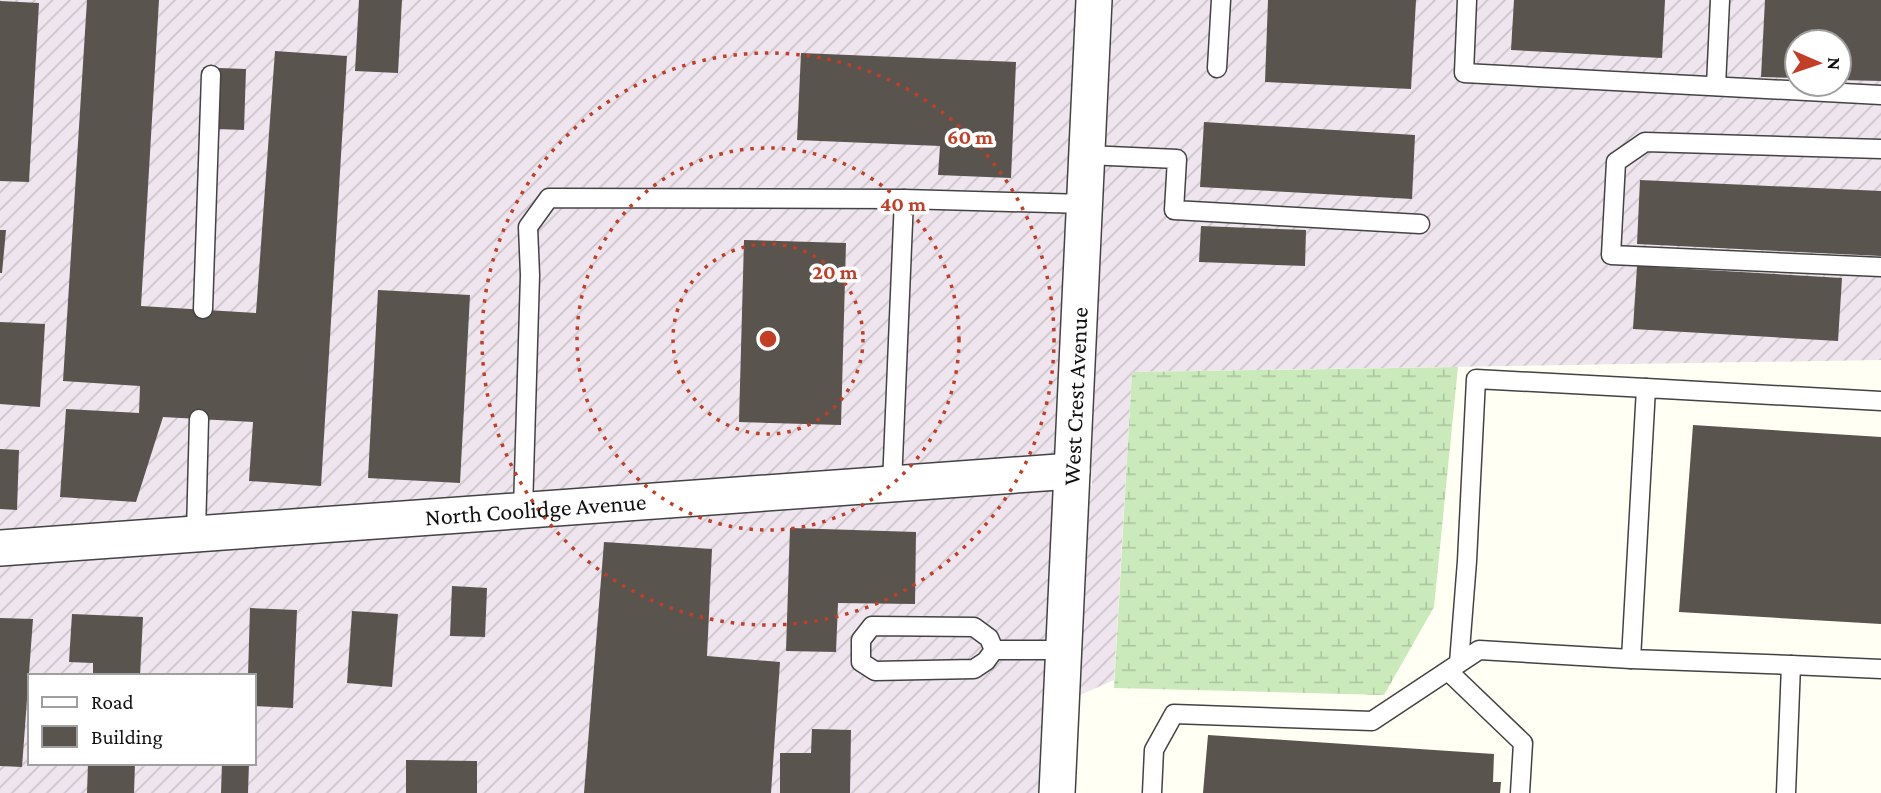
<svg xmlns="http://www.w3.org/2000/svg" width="1881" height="793" viewBox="0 0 1881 793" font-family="'Crimson Pro',serif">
	<defs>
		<pattern id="industrial-furrows" width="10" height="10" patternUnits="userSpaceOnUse" patternTransform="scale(1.75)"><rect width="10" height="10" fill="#efe5ee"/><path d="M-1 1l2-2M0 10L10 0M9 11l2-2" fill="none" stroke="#ccc3cb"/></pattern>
		<pattern id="wetland-marsh" width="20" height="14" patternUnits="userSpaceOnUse" patternTransform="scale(1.75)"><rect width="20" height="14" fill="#cbeabc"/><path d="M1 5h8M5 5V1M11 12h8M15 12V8" fill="none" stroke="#adc8a1"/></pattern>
	</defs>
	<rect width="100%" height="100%" fill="#fffff4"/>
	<g fill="url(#industrial-furrows)" fill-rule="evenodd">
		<path d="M0 0H1076L1054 456 0 531Z"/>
		<path d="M1113 0H1881V360L1132 372 1114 680 1080 695 1090 486H1092L1091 471ZM1797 42H1839V84H1797Z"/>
		<path d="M1053 489 1038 793H0V564ZM30 676H254V763H30Z"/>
	</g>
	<path fill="url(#wetland-marsh)" d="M1458 367 1434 607 1384 695 1114 688 1132 372Z"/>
	<g fill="#59544d">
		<path d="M87 0H159L141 306 256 313 275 51 347 56 321 486 249 481 253 422 163 417 136 502 60 497 66 409 139 413 140 386 63 381Z"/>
		<path d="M359 0H402L398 73 355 71Z"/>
		<path d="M1268 0H1416L1411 89 1265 82Z"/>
		<path d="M1514 0H1665L1662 58 1511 50Z"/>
		<path d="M1765 0H1881V81L1839 80V42H1797V78L1761 77Z"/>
		<path d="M0 1 39 3 29 182 0 181Z"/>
		<path d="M801 53 1016 62 1011 178 938 175 940 146 797 140Z"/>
		<path d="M219 68 246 69 244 130 217 129Z"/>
		<path d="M1204 122 1415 135 1412 199 1200 187Z"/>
		<path d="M1640 180 1881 191V256L1637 244Z"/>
		<path d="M1201 226 1306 230 1305 266 1199 262Z"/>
		<path d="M0 230H6L2 273H0Z"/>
		<path d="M744 240 846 243 841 425 739 422Z"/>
		<path d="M1637 266 1842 278 1838 341 1633 329Z"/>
		<path d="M378 290 470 295 460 483 368 478Z"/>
		<path d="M0 322 45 324 40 407 0 404Z"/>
		<path d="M1693 425 1881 437V624L1679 612Z"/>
		<path d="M0 449 19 450 17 510 0 509Z"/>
		<path d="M790 528 916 532 915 604 838 603 836 652 786 651Z"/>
		<path d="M604 542 712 549 707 656 780 662 771 793H584Z"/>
		<path d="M452 586 487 588 485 637 450 636Z"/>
		<path d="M250 608 297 610 293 708 254 706V676H248Z"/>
		<path d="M352 611 398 614 392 687 347 683Z"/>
		<path d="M72 614 143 617 140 676H93V663L69 662Z"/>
		<path d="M0 618 33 619 22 767 0 766Z"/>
		<path d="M812 729 851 730 850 793H780V753H811Z"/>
		<path d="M1208 735 1494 754 1493 782H1501L1500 793H1203Z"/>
		<path d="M406 760 477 761V793H406Z"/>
		<path d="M88 763H135L134 793H87Z"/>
		<path d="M222 763H249L248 793H221Z"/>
	</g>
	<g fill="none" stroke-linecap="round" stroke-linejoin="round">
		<defs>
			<g id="lane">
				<path d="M1467 0 1464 73 1881 95"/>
				<path d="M1217 68 1221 0"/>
				<path d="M1716 86 1720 0"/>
				<path d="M1881 149 1645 142 1616 162 1611 255 1881 267"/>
				<path d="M1087 155 1177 159 1174 210 1420 224"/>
				<path d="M203 309 211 75"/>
				<path d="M892 484 904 199 1084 204"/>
				<path d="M523 509 530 275 528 227 549 198 904 199"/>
				<path d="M196 533 199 419"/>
				<path d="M994 650 986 661 974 669 875 671 861 662V640L872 626 974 627 989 638 994 650H1064"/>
				<path d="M1459 663 1467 561 1476 379 1646 388"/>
				<path d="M1791 665 1631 659 1646 388 1881 401"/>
				<path d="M1448 671 1523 743 1520 793"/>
				<path d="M1152 793 1154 750 1174 714 1372 721 1479 650 1631 659"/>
				<path d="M1786 793 1791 665 1881 669"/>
			</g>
			<g id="street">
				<path id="s1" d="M0 548 1072 471"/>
				<path id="s2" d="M1057 793 1094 0"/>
			</g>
		</defs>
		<use href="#lane" stroke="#434343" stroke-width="21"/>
		<use href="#street" stroke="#434343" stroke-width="38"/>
		<use href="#lane" stroke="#fff" stroke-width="18"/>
		<use href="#street" stroke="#fff" stroke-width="35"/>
	</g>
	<g fill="none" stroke="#c23e27" stroke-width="3.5" stroke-dasharray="3.5 7">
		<circle cx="768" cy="339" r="95"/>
		<circle cx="768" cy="339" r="191"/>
		<circle cx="768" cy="339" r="286"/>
	</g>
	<g text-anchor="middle" stroke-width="7" stroke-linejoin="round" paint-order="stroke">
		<g font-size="24" fill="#101010" stroke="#fff">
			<text dy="8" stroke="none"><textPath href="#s2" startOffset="397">West Crest Avenue</textPath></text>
			<text dy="8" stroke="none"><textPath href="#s1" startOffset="537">North Coolidge Avenue</textPath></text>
		</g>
	</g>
	<circle cx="768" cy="339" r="10" fill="#c23e27" stroke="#fff" stroke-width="3.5"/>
	<g font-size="21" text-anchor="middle" font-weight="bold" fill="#c23e27" stroke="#fff" stroke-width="7" stroke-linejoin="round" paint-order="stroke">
		<text x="970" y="144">60 m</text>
		<text x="903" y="211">40 m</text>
		<text x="835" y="279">20 m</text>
	</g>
	<rect x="28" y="674" width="228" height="91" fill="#ffffff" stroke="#9f9f9f" stroke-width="2"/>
	<rect x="42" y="697" width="35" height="10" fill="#ffffff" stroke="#9f9f9f" stroke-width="2"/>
	<text x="91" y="709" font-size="21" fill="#101010">Road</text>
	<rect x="42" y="726" width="35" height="21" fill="#59544d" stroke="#9f9f9f" stroke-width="2"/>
	<text x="91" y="744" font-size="21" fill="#101010">Building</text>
	<g transform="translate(1818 63) rotate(92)"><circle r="33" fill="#ffffff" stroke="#9f9f9f" stroke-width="2"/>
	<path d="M0-5L12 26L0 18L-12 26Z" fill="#c23e27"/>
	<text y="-10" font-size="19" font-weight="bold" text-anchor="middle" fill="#101010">N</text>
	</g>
</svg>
